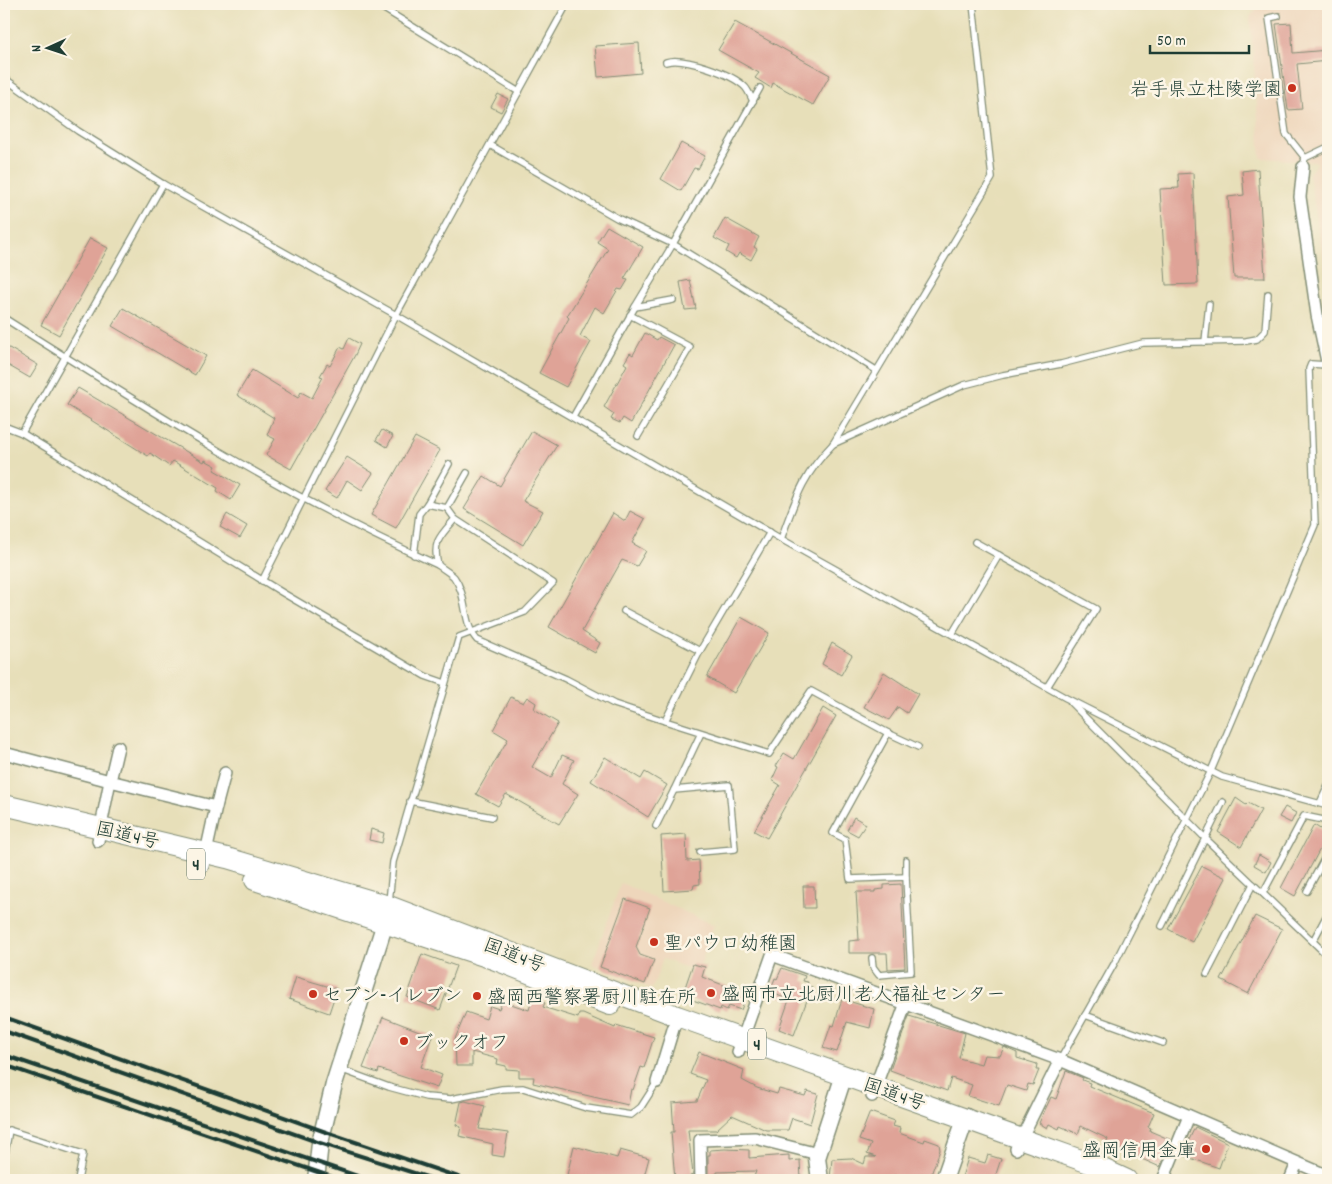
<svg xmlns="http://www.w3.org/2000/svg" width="1332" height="1184" viewBox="0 0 1332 1184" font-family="Dekko,'Klee One',sans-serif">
	<rect width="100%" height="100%" fill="#fcf5e5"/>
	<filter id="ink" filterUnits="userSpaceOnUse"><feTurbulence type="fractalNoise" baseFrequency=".02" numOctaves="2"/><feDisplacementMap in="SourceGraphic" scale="10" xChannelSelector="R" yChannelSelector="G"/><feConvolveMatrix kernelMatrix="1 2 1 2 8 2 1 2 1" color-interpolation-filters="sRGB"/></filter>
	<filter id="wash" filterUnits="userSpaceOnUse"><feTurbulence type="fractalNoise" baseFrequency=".0096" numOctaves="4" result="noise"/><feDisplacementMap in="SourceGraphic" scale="20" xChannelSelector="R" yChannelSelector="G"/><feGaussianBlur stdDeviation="1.12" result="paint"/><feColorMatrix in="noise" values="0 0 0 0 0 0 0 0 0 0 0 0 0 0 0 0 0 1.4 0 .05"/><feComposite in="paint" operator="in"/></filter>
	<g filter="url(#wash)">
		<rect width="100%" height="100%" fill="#e7dfb9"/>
		<g fill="#eed6bb">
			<path d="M1260 4H1328V286L1309 174 1317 162 1261 158 1250 17Z"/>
			<path d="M621 883 714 925 698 972 663 959 652 989 592 964Z"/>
		</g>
		<g id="blocks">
			<g fill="#dfa397">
				<path d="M735 22 830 75 813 105 773 83 771 88 755 78 759 73 718 50Z"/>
				<path d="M1291 23 1293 53 1328 50V61L1297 64 1302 109 1288 110 1276 24Z"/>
				<path d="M639 43 641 73 598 77 595 46Z"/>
				<path d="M498 94 508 99 501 112 491 107Z"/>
				<path d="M681 143 705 156 698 169 694 168 681 191 661 179Z"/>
				<path d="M1258 169 1265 278H1234L1228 197 1244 195 1242 171Z"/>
				<path d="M1193 173 1198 284 1166 285 1160 189 1179 188 1178 174Z"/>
				<path d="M725 218 759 237 754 247 757 249 751 260 739 253 736 258 726 252 729 246 714 238Z"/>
				<path d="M607 226 643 247 624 279 628 280 622 290 618 289 604 313 595 307 580 336 591 342 566 387 539 373 569 318 567 316 608 249 597 242Z"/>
				<path d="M90 238 108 248 59 335 41 325Z"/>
				<path d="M690 280 696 309 685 310 680 282Z"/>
				<path d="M123 308 206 356 195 375 112 326Z"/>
				<path d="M645 333 657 340 659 337 674 345 631 423 623 418 620 423 611 419 614 414 604 407 627 365 624 363 630 353 633 355Z"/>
				<path d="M349 338 360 344 355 355 291 469 266 455 275 439 267 435 274 418 237 395 252 370 298 398 301 392 312 398 323 377 320 376 327 364 330 366 340 347 344 349Z"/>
				<path d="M4 345 38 365 30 378 4 363Z"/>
				<path d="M78 388 204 462 205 460 216 466 214 470 240 485 231 500 217 491 218 488 173 461 169 466 150 453 148 456 67 405Z"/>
				<path d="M382 430 393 436 387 447 376 440Z"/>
				<path d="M532 431 557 445 523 501 543 511 523 545 464 509 484 476 500 486Z"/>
				<path d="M415 437 440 450 396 528 371 515Z"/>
				<path d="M347 457 373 473 362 490 347 480 337 498 325 491Z"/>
				<path d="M630 511 645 519 632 543 646 551 637 566 622 560 582 631 600 643 595 653 549 627 613 513 625 521Z"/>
				<path d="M227 514 247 526 240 538 220 527Z"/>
				<path d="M741 617 769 633 734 693 707 677Z"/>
				<path d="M832 643 852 655 841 675 822 664Z"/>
				<path d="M884 672 918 694 907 713 898 707 889 720 864 707Z"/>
				<path d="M511 697 523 703 527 697 536 703 534 709 558 723 532 767 551 778 562 755 574 760 562 784 578 794 559 824 506 794 498 806 476 794 508 739 493 730Z"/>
				<path d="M823 708 836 716 767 838 754 831 780 785 772 780 778 767 776 766 784 753 794 759Z"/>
				<path d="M605 757 641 779 645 772 667 785 648 817 591 781Z"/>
				<path d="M1236 798 1246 805 1248 803 1261 810 1241 847 1218 832Z"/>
				<path d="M1285 807 1296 813 1291 823 1279 817Z"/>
				<path d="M854 817 866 824 858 836 847 830Z"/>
				<path d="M1314 825 1328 834 1295 896 1281 888Z"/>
				<path d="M371 829 384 833 382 843 369 840Z"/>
				<path d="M686 834 687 861 699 860 700 884 694 885 693 889 664 891 661 836Z"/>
				<path d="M1259 855 1271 862 1266 872 1254 865Z"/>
				<path d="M1202 866 1226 878 1192 942 1168 929Z"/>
				<path d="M901 884 905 968 888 969 887 953H849V941L859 940 856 892H875V890L884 889V885Z"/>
				<path d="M803 886H814L815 908H804Z"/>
				<path d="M625 899 650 908 636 947 640 955 654 960 645 984 600 967Z"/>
				<path d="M1255 916 1282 929 1248 994 1221 980Z"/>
				<path d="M422 954 456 966 440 1010 407 997Z"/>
				<path d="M693 964 705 967 702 977 747 994 741 1010 729 1006 727 1010 721 1007 720 1010 682 996Z"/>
				<path d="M782 968 805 976 803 981 808 982 807 986 812 987 794 1035 779 1029 789 1000 770 992 775 978 777 979Z"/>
				<path d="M296 977 337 989 329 1013 289 999Z"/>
				<path d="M532 999 545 1003 543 1007 565 1014 578 1018 579 1014H583L615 1028 616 1025 654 1037 644 1068 641 1067 633 1090 631 1089 628 1105 533 1083 534 1077H519V1070L506 1069V1066L497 1064 498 1059 472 1052V1066H456L455 1039 466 1012 486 1019 490 1006 499 1009 502 1001 529 1010Z"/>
				<path d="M842 999 874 1009 870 1028 847 1022 837 1052 823 1048 831 1025 834 1026Z"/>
				<path d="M909 1016 965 1033 959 1058 981 1064 984 1055 1000 1056 1004 1047 1017 1053V1058L1037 1064 1036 1070H1039L1033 1085 1028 1084 1026 1091 1007 1085 999 1106 968 1096 972 1085 951 1078 947 1091 890 1070Z"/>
				<path d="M383 1017 432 1036 421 1067 442 1075 437 1088 379 1069 378 1073 363 1068Z"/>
				<path d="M699 1052 744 1070 742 1080 757 1088 777 1094 779 1089 805 1096 807 1091 818 1094 810 1124 792 1118 788 1130H766L732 1115 716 1130H688L693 1175 690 1176V1180H675L671 1132H674L672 1103 697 1101 706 1080 690 1074Z"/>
				<path d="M1066 1071 1083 1078 1082 1080 1090 1083 1089 1086 1154 1113 1148 1127 1151 1128 1150 1131 1171 1140 1160 1167 1117 1148 1115 1151 1105 1146 1108 1139 1081 1126 1078 1134 1060 1126 1059 1129 1049 1124 1047 1128 1039 1123 1051 1097 1056 1099Z"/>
				<path d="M465 1101 485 1106 479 1129 508 1133 504 1157 492 1155 493 1144 459 1136 461 1127 456 1125 461 1102Z"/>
				<path d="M870 1112 895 1121 893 1126 900 1128 899 1133 924 1142 925 1139 939 1144 940 1150 929 1180H909L895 1175 893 1180 830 1178 832 1159 851 1158 864 1164 866 1157H876L867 1154 871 1144 859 1140Z"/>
				<path d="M1195 1127 1228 1143 1219 1168 1182 1155Z"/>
				<path d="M574 1146 617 1158 620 1150 649 1158 643 1180H585L567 1175Z"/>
				<path d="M725 1149 749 1150V1158L789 1155V1161L800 1160 801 1180H753L756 1171 717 1172V1174L708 1175V1155H710V1150Z"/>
				<path d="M988 1155 1001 1159 994 1180H961L968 1158 985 1163Z"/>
			</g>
		</g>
	</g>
	<g filter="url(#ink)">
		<use href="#blocks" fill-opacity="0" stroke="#838e76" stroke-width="1"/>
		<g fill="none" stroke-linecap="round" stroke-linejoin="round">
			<defs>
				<g id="lane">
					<path d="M376 4 519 92"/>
					<path d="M1278 16 1269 18 1286 134 1305 158 1303 167"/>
					<path d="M666 62C683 56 732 74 745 87 748 90 751 97 753 101"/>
					<path d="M4 78 78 131 163 184 396 315 781 539 1066 698 1222 777 1328 806"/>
					<path d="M760 88 673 244 876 370"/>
					<path d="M490 145 617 218 673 244 635 307 673 300"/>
					<path d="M1305 158 1328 147"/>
					<path d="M630 315 690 347 638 436"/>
					<path d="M4 318C144 407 286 497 438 565 432 542 440 536 455 519L447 508"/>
					<path d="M1205 342 1209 304"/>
					<path d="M573 417 635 307"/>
					<path d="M4 426 22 433 283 593 425 676 445 683"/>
					<path d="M22 433 163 184"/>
					<path d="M833 444 964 385 1003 375 1061 364 1143 343 1246 341 1257 339 1265 331 1268 294"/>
					<path d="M427 504 447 508 467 473"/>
					<path d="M781 539C796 498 802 476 833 444L992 178 973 4"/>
					<path d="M975 542 1096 609 1047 687"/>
					<path d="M414 555 419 514 427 504 449 464"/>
					<path d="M438 565C443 569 450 573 454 577 468 596 462 623 477 640L566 679 614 704 665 721 700 651 624 611"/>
					<path d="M262 581 396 315 567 4"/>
					<path d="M952 634 999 555"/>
					<path d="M700 651 770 532"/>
					<path d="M1071 703 1206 839 1328 956"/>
					<path d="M665 721 769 754 811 691 888 733 918 747"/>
					<path d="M410 801 492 817"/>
					<path d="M1320 803 1328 786"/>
					<path d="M656 826 674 790"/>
					<path d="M700 852 735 849 729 785 674 790 701 733"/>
					<path d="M906 860V877"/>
					<path d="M1307 891 1328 852"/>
					<path d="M1263 893 1304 816 1328 821"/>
					<path d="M389 902 393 862 459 637 525 612 553 583 455 519"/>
					<path d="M1162 926 1223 802"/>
					<path d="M1313 941 1328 913"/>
					<path d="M872 958 873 967 879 975 911 972 906 877 850 879 845 839 833 833 888 733"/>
					<path d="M1207 974 1253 884"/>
					<path d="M1085 1015 1163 1043"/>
					<path d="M1060 1060 1114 964 1211 771 1315 525 1309 369 1311 364 1327 365"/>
					<path d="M340 1069 389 1087 426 1097 451 1099 502 1089 523 1088 586 1108 631 1115 641 1107 657 1082"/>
					<path d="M4 1159 9 1130 83 1154 78 1180"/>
				</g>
				<g id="street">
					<path d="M1303 167 1300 197 1317 315 1328 366"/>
					<path d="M4 753 110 781 118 747"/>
					<path d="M98 841 110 781 216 807 225 773"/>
					<path d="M203 866 216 807"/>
					<path d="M738 1052 772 955 1060 1060 1328 1176"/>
					<path d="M657 1082 677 1016"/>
					<path d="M872 1096 906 1003"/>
					<path d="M1016 1149 1060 1060"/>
					<path d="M701 1180 700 1140 755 1138 818 1154"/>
					<path d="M1163 1180 1189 1116"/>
					<path d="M1290 1180 1297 1163"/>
				</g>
				<g id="secondary">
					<path d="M316 1180 320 1143 334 1084 385 923"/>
					<path d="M820 1180 817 1158 844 1075"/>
					<path d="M944 1180 966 1117"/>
				</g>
				<g id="highway">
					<path d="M4 805 227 858 389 906 677 1016 1092 1164 1127 1180"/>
					<path d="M255 880 493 959 610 1005"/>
				</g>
			</defs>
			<use href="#lane" stroke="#838e76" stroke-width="8"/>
			<use href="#street" stroke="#838e76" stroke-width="14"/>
			<use href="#secondary" stroke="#838e76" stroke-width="19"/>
			<use href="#highway" stroke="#838e76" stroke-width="22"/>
			<use href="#lane" stroke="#fff" stroke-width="5.5"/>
			<use href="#street" stroke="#fff" stroke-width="11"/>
			<use href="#secondary" stroke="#fff" stroke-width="16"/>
			<use href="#highway" stroke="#fff" stroke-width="20"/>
			<g stroke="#1f3d34" stroke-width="4">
				<path d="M4 1017 323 1131 467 1180"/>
				<path d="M4 1031 320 1143 436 1180"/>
				<path d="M4 1055 369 1180"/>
				<path d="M4 1065 341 1180"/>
			</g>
		</g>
	</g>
	<g fill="#c8321e" stroke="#fcf5e5" stroke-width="2">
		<circle cx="1292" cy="88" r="5"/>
		<circle cx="654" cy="942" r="5"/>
		<circle cx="711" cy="993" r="5"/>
		<circle cx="313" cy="994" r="5"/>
		<circle cx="477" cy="996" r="5"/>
		<circle cx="404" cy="1041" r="5"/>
		<circle cx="1206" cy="1149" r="5"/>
	</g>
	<g text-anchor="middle" stroke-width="5" stroke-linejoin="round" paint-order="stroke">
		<g fill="#fcf5e5" stroke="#617469" stroke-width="1">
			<rect x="187" y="848.5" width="18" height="31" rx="4"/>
			<rect x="748" y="1028.5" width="18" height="31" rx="4"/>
		</g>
		<g font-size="18" font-weight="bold" fill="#1f3d34">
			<text x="196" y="870">4</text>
			<text x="757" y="1050">4</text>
		</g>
		<g font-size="19" fill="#1f3d34" stroke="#fcf5e5" text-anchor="start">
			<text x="1282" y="95" text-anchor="end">岩手県立杜陵学園</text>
			<text x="664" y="949">聖パウロ幼稚園</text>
			<text x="721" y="1000">盛岡市立北厨川老人福祉センター</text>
			<text x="323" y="1001">セブン-イレブン</text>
			<text x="487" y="1003">盛岡西警察署厨川駐在所</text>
			<text x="414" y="1048">ブックオフ</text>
			<text x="1196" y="1156" text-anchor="end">盛岡信用金庫</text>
		</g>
		<g font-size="19" fill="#1f3d34" stroke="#fcf5e5">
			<text transform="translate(128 834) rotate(13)" y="7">国道4号</text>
			<text transform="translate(515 954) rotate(21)" y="7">国道4号</text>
			<text transform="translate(895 1093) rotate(19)" y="7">国道4号</text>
		</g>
	</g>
	<rect width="1332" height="1184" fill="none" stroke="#fcf5e5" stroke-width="20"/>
	<g transform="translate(48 48) rotate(267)" stroke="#fcf5e5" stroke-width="4" paint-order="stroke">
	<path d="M0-4L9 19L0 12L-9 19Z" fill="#1f3d34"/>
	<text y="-8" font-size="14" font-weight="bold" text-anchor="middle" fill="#1f3d34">N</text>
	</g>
	<path d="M1150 45v8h99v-8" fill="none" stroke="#1f3d34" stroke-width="2.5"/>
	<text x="1157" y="45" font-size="15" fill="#1f3d34" stroke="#fcf5e5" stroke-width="4" paint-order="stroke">50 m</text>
</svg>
